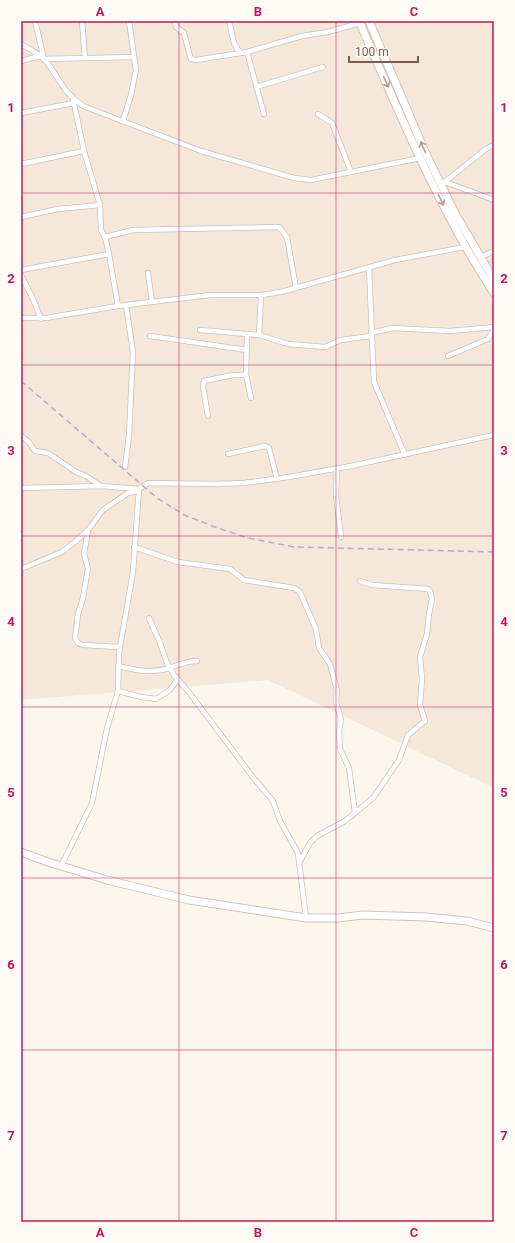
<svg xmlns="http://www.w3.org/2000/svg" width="515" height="1243" viewBox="0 0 515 1243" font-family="Roboto,sans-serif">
	<rect width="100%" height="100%" fill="#fdf6ec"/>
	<path fill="#f5e8da" d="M21 21H494V788L268 680 21 700Z"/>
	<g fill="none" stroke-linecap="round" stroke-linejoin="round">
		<defs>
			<g id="street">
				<path d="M35 21 44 59 134 57"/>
				<path d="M82 21 85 58"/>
				<path d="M175 21 176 27 184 33 190 56 191 59 196 60 247 52 302 36 328 32 360 23"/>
				<path d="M229 21 234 43 240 53"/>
				<path d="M21 44C28 49 39 53 45 60 59 77 63 93 83 106L201 151 294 178 311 180 420 158"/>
				<path d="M247 52 264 114"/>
				<path d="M21 61 40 56"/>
				<path d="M256 87 323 67"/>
				<path d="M73 99 84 151 100 205 101 230 105 237 109 254 118 306"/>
				<path d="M21 113 74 103"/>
				<path d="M318 114 332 123 351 172"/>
				<path d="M123 121 131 95 136 70 129 21"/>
				<path d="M21 164 84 151"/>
				<path d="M445 182 494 200"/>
				<path d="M441 185 486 149 494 145"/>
				<path d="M21 217 58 209 100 205"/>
				<path d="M105 237 133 230 279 227 287 237 296 288"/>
				<path d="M481 257 494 251"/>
				<path d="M369 267 374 382 405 455"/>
				<path d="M21 270 109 254"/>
				<path d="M148 273 152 302"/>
				<path d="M21 275 33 299 41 319"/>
				<path d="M21 318H46L118 306 210 295H261L281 292 395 260 465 247 467 246"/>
				<path d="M200 330 259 335 288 344 325 347 341 340 371 336"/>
				<path d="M371 333 392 328 450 331 494 327"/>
				<path d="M247 334 246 375 251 398"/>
				<path d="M259 335 261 295"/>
				<path d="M150 336 247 350"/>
				<path d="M448 356 488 339 494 329"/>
				<path d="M208 416 203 387 204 381 233 375H246"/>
				<path d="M21 436 28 441 35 451 48 453 76 472 86 476 101 486"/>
				<path d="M228 454 265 446 269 448 277 479"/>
				<path d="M125 467 129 436 133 352 126 305"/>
				<path d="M337 469 336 495 341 537"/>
				<path d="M21 488 101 486 139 489 148 483 215 484 244 483 289 477 351 466 494 435"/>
				<path d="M88 530 84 554 88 568 83 598 78 614 75 638 78 643 83 645 120 647"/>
				<path d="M134 547 178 562 230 569 244 580 294 588 300 592 316 629 319 648 330 664 337 690 336 702 341 720 339 731 340 749 349 768 355 813"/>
				<path d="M21 569 62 552 76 541 88 530 103 510 128 493 136 491"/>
				<path d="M149 618 160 643 167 663 174 675 188 691 252 776 273 801 280 821 298 853 306 918"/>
				<path d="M118 666C135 670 152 674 169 668 179 665 186 661 197 661"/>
				<path d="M118 691 141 697 156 699 170 690 177 680"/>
				<path d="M300 861 310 843 317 836 345 821 373 798 399 760 408 735 425 721 420 705 422 679 420 657 427 634 429 614 432 599 430 591 428 589 372 585 360 581"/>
				<path d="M61 866 92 803 107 728 118 691 119 653 133 572 139 489"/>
			</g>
			<g id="secondary">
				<path d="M359 21C400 114 438 208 494 293"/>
				<path d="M369 21 426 154 456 215 494 280"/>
				<path d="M21 852 48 862 107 880 189 900 306 918H338L363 915 426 917 467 921 494 928"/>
			</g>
		</defs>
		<use href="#street" stroke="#d1beb0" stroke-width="6"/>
		<use href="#secondary" stroke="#d6c0b0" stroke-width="9"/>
		<use href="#street" stroke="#fff" stroke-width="4.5"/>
		<use href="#secondary" stroke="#fff" stroke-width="7"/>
		<path stroke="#b9a8c9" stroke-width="1.5" stroke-dasharray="6 4" stroke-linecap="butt" d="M21 381 157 498 184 515 215 527 248 538 294 547 494 552"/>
	</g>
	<defs><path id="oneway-shaft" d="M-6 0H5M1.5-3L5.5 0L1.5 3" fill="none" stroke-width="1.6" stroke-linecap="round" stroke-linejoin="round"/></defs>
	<g stroke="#af9d94">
		<use href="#oneway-shaft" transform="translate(386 82) rotate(66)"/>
		<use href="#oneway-shaft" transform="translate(423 147) rotate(-114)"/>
		<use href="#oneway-shaft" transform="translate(441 200) rotate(64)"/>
	</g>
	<path fill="none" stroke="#c2185b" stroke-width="1" stroke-opacity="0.55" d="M179 21V1222M336 21V1222M21 193H494M21 365H494M21 536H494M21 707H494M21 878H494M21 1050H494"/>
	<rect width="515" height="1243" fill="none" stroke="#fffaf3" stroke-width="44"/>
	<path d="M349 56v6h69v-6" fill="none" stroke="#7a5c4d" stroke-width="2"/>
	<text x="355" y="56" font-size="12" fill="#7a5c4d" stroke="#fffaf3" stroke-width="3" paint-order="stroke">100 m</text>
	<rect x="22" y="22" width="471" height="1199" fill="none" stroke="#c2185b" stroke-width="1.5"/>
	<g font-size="13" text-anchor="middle" font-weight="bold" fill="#c2185b">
		<text x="100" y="16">A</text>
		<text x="258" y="16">B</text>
		<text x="414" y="16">C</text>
		<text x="11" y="112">1</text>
		<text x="504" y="112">1</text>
		<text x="11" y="283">2</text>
		<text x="504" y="283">2</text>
		<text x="11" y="455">3</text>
		<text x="504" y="455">3</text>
		<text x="11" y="626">4</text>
		<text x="504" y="626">4</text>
		<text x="11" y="797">5</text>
		<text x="504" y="797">5</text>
		<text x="11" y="969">6</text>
		<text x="504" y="969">6</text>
		<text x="11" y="1140">7</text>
		<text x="504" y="1140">7</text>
		<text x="100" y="1237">A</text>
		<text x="258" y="1237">B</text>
		<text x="414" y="1237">C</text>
	</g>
</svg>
